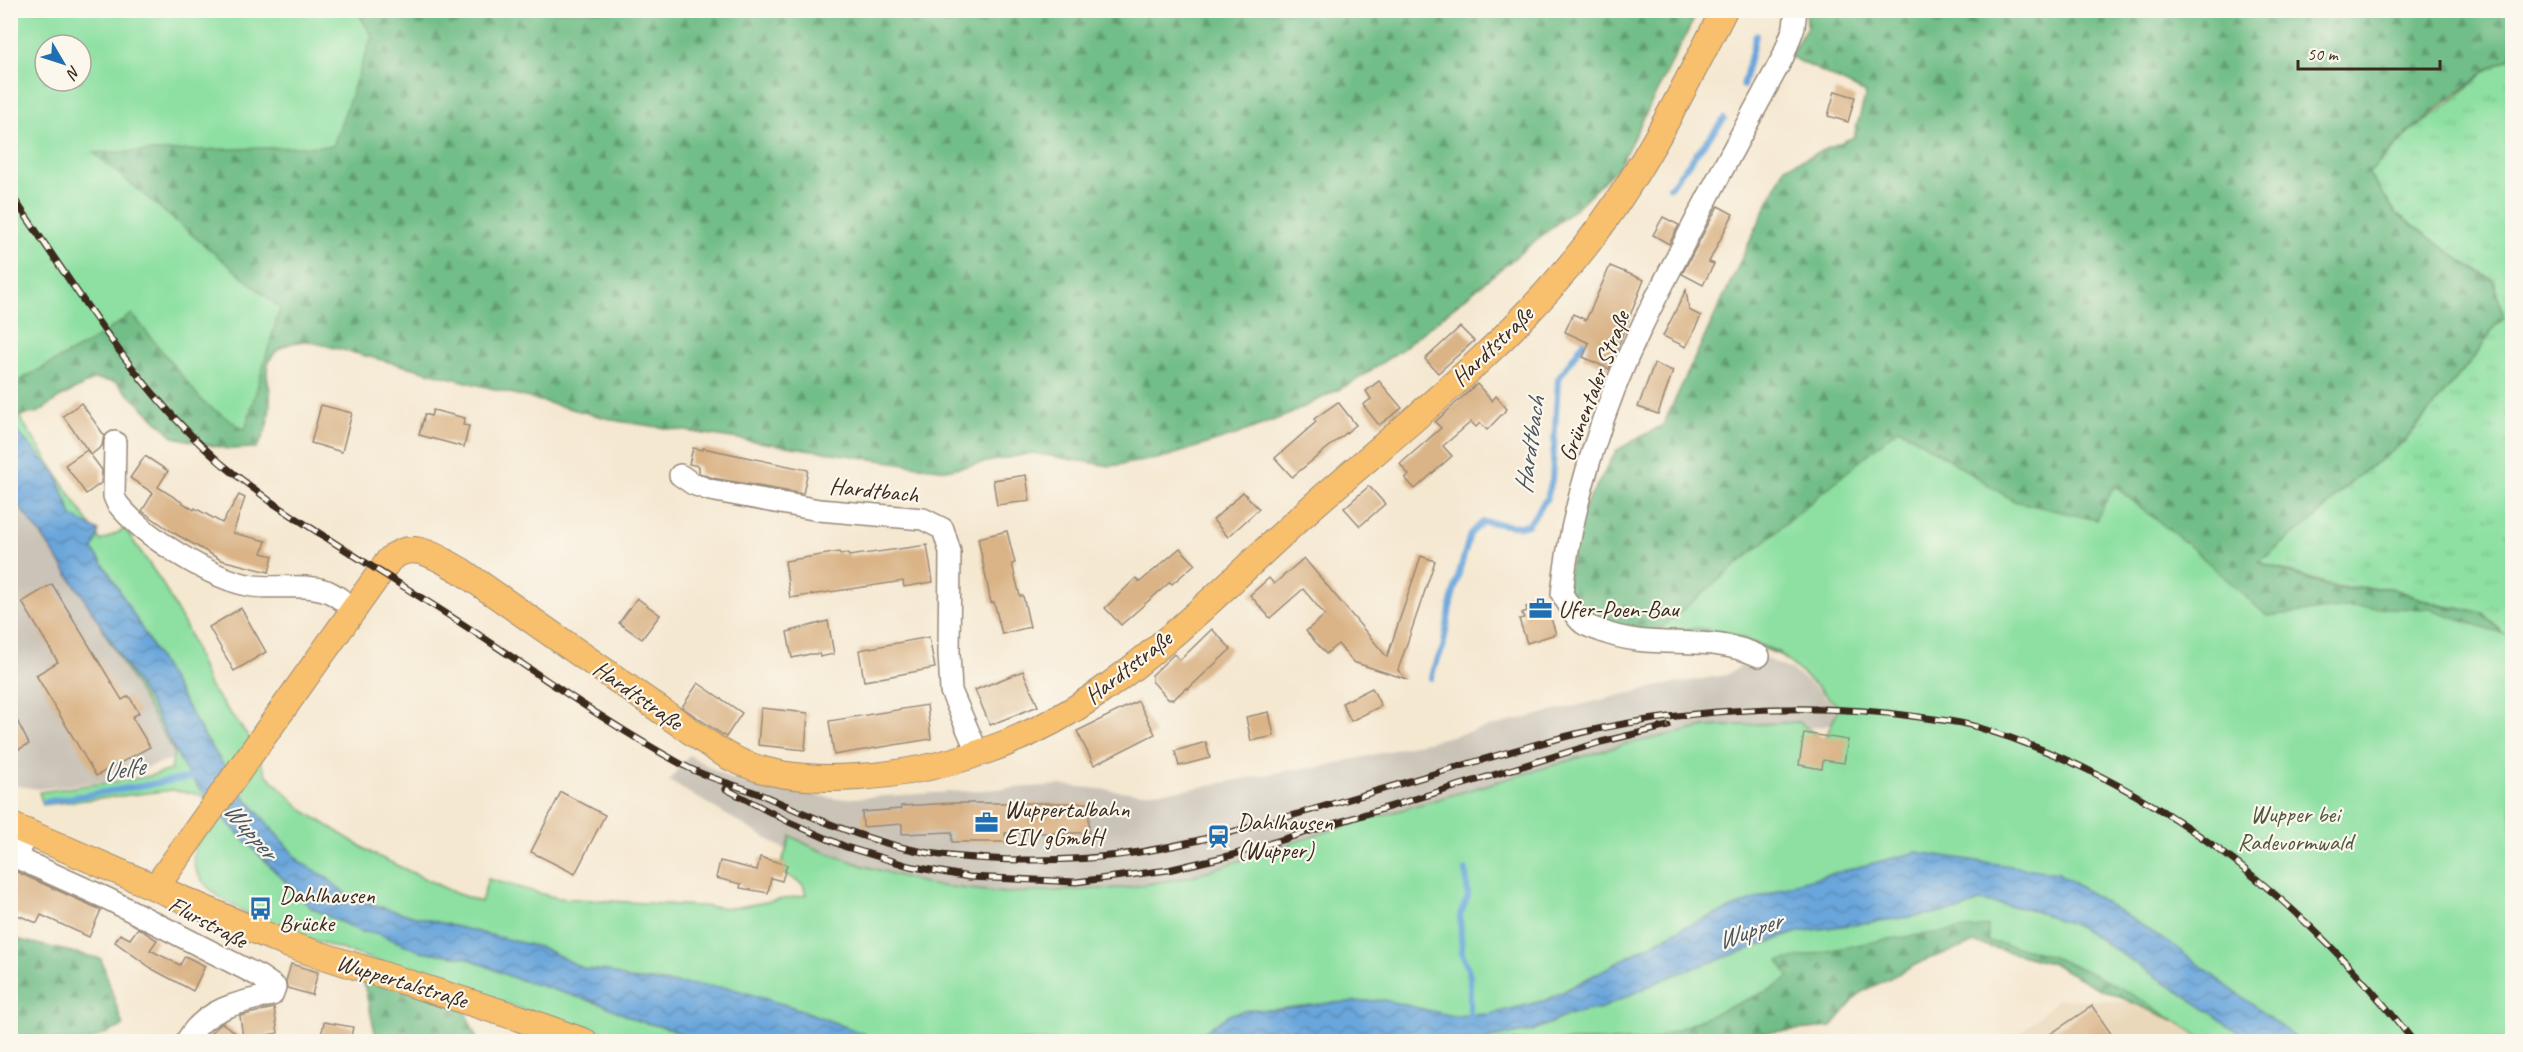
<svg xmlns="http://www.w3.org/2000/svg" width="2523" height="1052" viewBox="0 0 2523 1052" font-family="Caveat,sans-serif">
	<defs>
		<pattern id="grass-tufts" width="24" height="20" patternUnits="userSpaceOnUse" patternTransform="scale(1.5)"><rect width="24" height="20" fill="#8de0a2"/><path d="M3 7l-1-3M5 7V3M7 7l1-3M15 17l-1-3M17 17v-4M19 17l1-3" fill="none" stroke="#7bc08b"/></pattern>
		<pattern id="forest-firs" width="22" height="20" patternUnits="userSpaceOnUse" patternTransform="scale(1.5)"><rect width="22" height="20" fill="#72be88"/><path d="M5 1l3.5 6h-7zM16 11l3.5 6h-7z" fill="#5f9b6f"/></pattern>
		<pattern id="water-waves" width="16" height="10" patternUnits="userSpaceOnUse" patternTransform="scale(1.5)"><rect width="16" height="10" fill="#69a6db"/><path d="M0 5q4-4 8 0t8 0" fill="none" stroke="#5887b1"/></pattern>
	</defs>
	<rect width="100%" height="100%" fill="#fbf7ec"/>
	<filter id="ink" filterUnits="userSpaceOnUse"><feTurbulence type="fractalNoise" baseFrequency=".0167" numOctaves="2"/><feDisplacementMap in="SourceGraphic" scale="12" xChannelSelector="R" yChannelSelector="G"/><feConvolveMatrix kernelMatrix="1 2 1 2 8 2 1 2 1" color-interpolation-filters="sRGB"/></filter>
	<filter id="wash" filterUnits="userSpaceOnUse"><feTurbulence type="fractalNoise" baseFrequency=".008" numOctaves="4" result="noise"/><feDisplacementMap in="SourceGraphic" scale="24" xChannelSelector="R" yChannelSelector="G"/><feGaussianBlur stdDeviation="1.35" result="paint"/><feColorMatrix in="noise" values="0 0 0 0 0 0 0 0 0 0 0 0 0 0 0 0 0 1.4 0 .05"/><feComposite in="paint" operator="in"/></filter>
	<g filter="url(#wash)">
		<rect width="100%" height="100%" fill="#f5e8d1"/>
		<path fill="#ead8ba" d="M2058 999 2131 1002 2193 1030 2211 1041 2022 1042 2018 1036Z"/>
		<g fill="#cac3b8">
			<path d="M10 496 42 536 82 595 179 757 105 781 39 789 11 785Z"/>
			<path d="M1759 656 1791 670 1807 681 1839 709 1845 723 1795 730 1082 913 815 867 669 781 689 755 732 780 765 787 788 776 810 794 837 799 1061 785 1139 793 1190 789 1296 769 1318 768 1655 687 1726 675Z"/>
		</g>
		<path fill="url(#grass-tufts)" stroke="#648560" stroke-width="1.5" d="M2512 58V639L2504 635 2483 613 2440 605 2389 588 2337 587 2258 562 2316 517 2354 479 2403 443 2479 351 2493 328 2504 318 2494 281 2466 264 2396 213 2368 174 2412 130 2446 106 2491 67Z"/>
		<g fill="url(#forest-firs)" stroke="#567453" stroke-width="1.5" fill-rule="evenodd">
			<path d="M11 11H1698L1619 166 1577 207 1401 350 1353 382 1290 414 1235 435 1162 458 1111 466 1032 453 946 470 618 421 308 341C289 341 269 349 267 371 266 378 270 387 270 394 270 414 268 433 256 448L228 449 174 437 116 382 94 379 59 398 39 412 11 418ZM45 45H81V81H45Z"/>
			<path d="M1806 11H2512V58L2490 68 2411 130 2368 174 2396 213 2466 264 2494 281 2504 318 2493 328 2479 351 2403 443 2354 479 2316 517 2259 562 2337 589 2390 588 2440 606 2482 613 2504 635 2512 1041 1839 695 1778 654 1727 636 1650 640 1585 621 1564 593 1580 515 1617 450 1663 425 1785 167 1854 137 1866 93 1789 56 1807 27Z"/>
			<path d="M1978 903 2194 1029 2094 986 2054 964 1975 943 1925 960 1860 993 1831 1027 1736 1035 1711 1042H1475Z"/>
			<path d="M11 938 101 959 123 1026 88 1041H11Z"/>
			<path d="M362 975 462 1005 478 1041H377Z"/>
		</g>
		<g fill="#8de0a2" stroke="#648560" stroke-width="1.5" fill-rule="evenodd">
			<path d="M11 10 357 11 372 36 333 146 94 153 280 308 245 430 203 402 132 314 90 342 11 385ZM45 45H81V81H45Z"/>
			<path d="M10 403 101 541 125 529 161 581 188 631 209 686 248 736 266 774 304 811 373 854 455 893 481 902 488 879 557 898 733 908 806 895 803 885 779 870 791 836 814 848 861 865 931 885 1005 893 1124 888 1189 877 1319 834 1622 745 1706 727 1799 722 1824 741 1839 707 1778 652 1730 633 1697 628 1658 631 1899 428 2014 501 2096 520 2114 486 2192 548 2267 616 2348 607 2430 609 2512 637V1041H2205C2147 999 2060 949 1988 942V926L1882 940 1779 961 1789 977 1774 988 1650 1041H608L558 1021 274 927C246 912 180 887 196 845 201 833 213 821 220 810L198 794 173 790 43 805 39 792 145 777 171 770 174 752 52 542 11 491Z"/>
		</g>
		<g fill="url(#water-waves)" stroke="#52687c" stroke-width="1.5">
			<path d="M10 424 56 473 72 516 99 531 93 550 108 571 205 737 245 797 301 863 325 876 346 894 381 907 413 916 543 948 585 969 609 971 628 979 730 988 802 1010 864 1034 873 1041H692L671 1029 638 1021 604 1005 511 977 468 958 420 951 376 933 361 932 311 908 222 817 186 771 150 704 82 595 42 536 11 496Z"/>
			<path d="M1917 852 2058 873 2167 941 2290 1033 2297 1041H2250L2207 1010 2080 927 2028 909 1979 901 1961 910 1798 932 1669 977 1602 1008 1571 1014 1532 1031 1471 1041H1353L1330 1039 1293 1031 1254 1041H1190L1231 1014 1252 1009 1269 1010 1330 1003 1384 1000 1453 1016 1490 1014 1547 1000 1686 926 1799 882Z"/>
		</g>
		<g fill="none" stroke-linecap="round" stroke-linejoin="round">
			<g stroke="#69a6db" stroke-width="6">
				<path d="M1743 86 1756 35"/>
				<path d="M1670 187 1724 119"/>
				<path d="M1431 678 1434 667 1443 648 1451 602 1470 534 1483 522C1500 522 1513 529 1528 525L1547 498 1552 480 1558 379 1584 342"/>
				<path d="M45 802 199 776"/>
				<path d="M1466 870 1468 897 1460 915 1462 953 1470 975V1022"/>
			</g>
		</g>
		<g id="blocks">
			<g fill="#dab487">
				<path d="M1835 91 1855 97 1848 122 1828 116Z"/>
				<path d="M1718 206 1733 214 1709 262 1714 264 1703 285 1682 274Z"/>
				<path d="M1663 217 1679 225 1669 244 1653 235Z"/>
				<path d="M1610 266 1644 280 1609 369 1583 357 1589 343 1565 332 1573 314 1586 320Z"/>
				<path d="M1686 290 1689 310 1701 316 1686 347 1663 336Z"/>
				<path d="M1460 327 1474 341 1438 373 1425 359Z"/>
				<path d="M1654 364 1673 371 1658 414 1638 407Z"/>
				<path d="M1379 381 1402 408 1379 425 1363 405 1371 399 1366 391Z"/>
				<path d="M1477 384 1492 401 1496 396 1507 409 1487 430 1480 423 1476 427 1471 422 1443 446 1452 456 1415 489 1405 478 1409 475 1400 464 1441 428 1435 422Z"/>
				<path d="M1338 402 1356 425 1292 477 1275 458 1316 422 1314 419Z"/>
				<path d="M81 403 104 435 102 446 91 455 63 416Z"/>
				<path d="M321 405 352 413 342 452 311 443Z"/>
				<path d="M433 410 465 418 463 425 469 426 464 447 419 435 425 414 431 416Z"/>
				<path d="M693 448 703 450V448L808 470 803 494 713 478 699 473V466L689 464Z"/>
				<path d="M87 450 102 470 101 483 86 494 65 465Z"/>
				<path d="M145 456 168 471 158 487 194 510 195 508 222 523 239 495 245 498 233 533 266 541 262 553 273 556 269 572 221 560 174 533 142 511 153 493 130 478Z"/>
				<path d="M1026 475 1030 501 997 505 993 480Z"/>
				<path d="M1369 486 1385 504 1360 526 1344 508Z"/>
				<path d="M1243 492 1259 509 1228 537 1213 520Z"/>
				<path d="M1007 531 1015 563 1012 564 1020 596H1023L1030 627 1002 634 994 602 991 603 978 538Z"/>
				<path d="M927 545 933 582 904 587 903 581 790 598 785 561 839 552 840 554 848 553 849 556Z"/>
				<path d="M1180 548 1195 564 1172 584 1170 582 1121 625 1105 608 1136 578 1140 582Z"/>
				<path d="M1421 556 1435 561 1398 670 1406 679 1353 662 1338 644 1326 654 1306 631 1325 615 1303 589 1270 618 1250 595 1269 578 1274 584 1304 558 1387 657Z"/>
				<path d="M52 584 122 700 129 696 139 713 132 717 150 747 96 776 36 675 58 662 22 602Z"/>
				<path d="M637 598 660 615 642 639 619 623Z"/>
				<path d="M1545 600 1556 634 1527 643 1519 619 1524 618 1522 613 1527 611 1526 607Z"/>
				<path d="M241 608 266 652 234 671 209 627Z"/>
				<path d="M828 621 834 654 820 657 819 654H810L792 658 787 632Z"/>
				<path d="M1212 629 1231 649 1188 689 1187 687 1174 699H1168L1152 681V675L1174 654 1180 660Z"/>
				<path d="M929 637 935 668 864 681 859 650Z"/>
				<path d="M1023 671 1038 706 990 725 975 690Z"/>
				<path d="M698 683 742 713 726 737 682 707Z"/>
				<path d="M1372 688 1381 706 1351 721 1342 703Z"/>
				<path d="M1138 701 1155 734 1094 765 1077 731Z"/>
				<path d="M927 705 931 739 834 755 829 721Z"/>
				<path d="M10 707 29 744 10 754Z"/>
				<path d="M761 708 808 713 805 750 758 745Z"/>
				<path d="M1269 712 1274 736 1251 741 1246 717Z"/>
				<path d="M1804 733 1848 740 1844 763 1823 760 1822 769 1799 765Z"/>
				<path d="M1206 742 1210 758 1179 766 1175 751Z"/>
				<path d="M561 792 605 815 575 874 531 852Z"/>
				<path d="M952 803H1089V833H1005L1006 842H952V832L902 834V824L863 827 862 812 901 809V806Z"/>
				<path d="M760 857 787 865 782 881 771 878 768 893 740 888 741 884 716 878 720 861 757 870Z"/>
				<path d="M10 872H17L101 910 89 937 41 915 37 923 15 914V901H10Z"/>
				<path d="M138 928 157 940 150 950 180 965 185 956 205 966 193 991 154 970 115 942 120 934 130 939Z"/>
				<path d="M291 964 318 972 312 995 287 988 286 981Z"/>
				<path d="M2092 1006 2116 1041H2040Z"/>
				<path d="M274 1008 278 1033 266 1035 268 1041H202L222 1023 243 1038 240 1016Z"/>
				<path d="M324 1022 353 1027 350 1041H320Z"/>
			</g>
		</g>
	</g>
	<g filter="url(#ink)">
		<use href="#blocks" fill-opacity="0" stroke="#988978" stroke-width="1.5"/>
		<g fill="none" stroke-linecap="round" stroke-linejoin="round">
			<defs>
				<g id="minor">
					<path d="M115 442 114 496 117 503C142 535 212 580 253 586 277 589 304 583 327 591 337 595 346 603 354 610"/>
					<path d="M680 475 693 484 710 490 819 510 923 519 943 529 950 552 949 653 951 691 978 754"/>
					<path d="M1759 656C1709 632 1652 652 1601 631 1596 629 1589 627 1584 624 1575 618 1568 603 1562 594 1570 508 1604 404 1642 326 1654 300 1668 275 1681 249 1714 184 1749 120 1783 57L1794 27 1796 10"/>
					<path d="M29 831 15 857 108 899 259 976 275 987 272 995C238 1002 204 1009 186 1042"/>
				</g>
				<g id="major">
					<path d="M10 825 289 945 519 1018 585 1042"/>
					<path d="M156 887 389 560C412 538 438 558 460 570L716 749C759 777 807 780 858 777 942 772 1029 742 1097 694 1178 638 1247 564 1321 499 1412 420 1509 344 1584 248 1641 176 1682 92 1724 10"/>
				</g>
			</defs>
			<use href="#minor" stroke="#988978" stroke-width="24"/>
			<use href="#major" stroke="#988978" stroke-width="28"/>
			<use href="#minor" stroke="#fff" stroke-width="21"/>
			<use href="#major" stroke="#f8bf6c" stroke-width="26"/>
			<defs>
				<g id="rail">
					<path d="M10 193C73 283 131 382 213 456 230 472 251 486 270 501 336 545 404 586 470 629 540 675 608 724 681 764 708 779 741 786 769 798 827 824 887 849 950 856 1013 862 1077 862 1140 852 1195 843 1248 828 1301 813 1389 788 1476 760 1564 737 1671 709 1809 701 1919 717 1938 720 1958 721 1977 727 2153 779 2302 898 2414 1042"/>
					<path d="M726 789 789 822 846 847 909 866 969 877 1076 882 1168 870 1232 855 1601 742 1668 726"/>
				</g>
			</defs>
			<use href="#rail" stroke="#3b2a1e" stroke-width="7"/>
			<use href="#rail" stroke="#fbf7ec" stroke-width="4.5" stroke-dasharray="14" stroke-linecap="butt"/>
		</g>
	</g>
	<defs>
		<symbol id="office-bare" viewBox="-9 -9 18 18"><path d="M-6-3h4V-5.5h4V-3h4V5H-6ZM-1-4.5V-3h2v-1.5ZM-6 0V1H6V0Z" fill="#1f6fb2" stroke="#fbf7ec" stroke-width="2.5" paint-order="stroke"/></symbol>
		<symbol id="station-bare" viewBox="-9 -9 18 18"><path d="M-3-6H3Q5-6 5-4V2Q5 4 3 4L4.5 6H3L1.5 4h-3L-3 6H-4.5L-3 4Q-5 4-5 2V-4Q-5-6-3-6ZM-3.5-4v3h7v-3ZM-3.5 1v1.5H-2V1ZM2 1v1.5H3.5V1Z" fill="#1f6fb2" stroke="#fbf7ec" stroke-width="2.5" paint-order="stroke"/></symbol>
		<symbol id="bus-bare" viewBox="-9 -9 18 18"><path d="M-5-6H5V4H4V6H2V4H-2V6H-4V4H-5ZM-3.5-4V0h7V-4ZM-3.5 1.2v1.5H-2V1.2ZM2 1.2v1.5H3.5V1.2Z" fill="#1f6fb2" stroke="#fbf7ec" stroke-width="2.5" paint-order="stroke"/></symbol>
	</defs>
	<g fill-rule="evenodd">
		<use href="#office-bare" x="1524" y="592" width="33" height="33"/>
		<use href="#office-bare" x="970" y="806" width="33" height="33"/>
		<use href="#station-bare" x="1202" y="820" width="33" height="33"/>
		<use href="#bus-bare" x="244" y="892" width="33" height="33"/>
	</g>
	<g text-anchor="middle" stroke-width="4.5" stroke-linejoin="round" paint-order="stroke">
		<g font-size="24" fill="#3b2a1e" stroke="#fbf7ec">
			<text transform="translate(1492 346) rotate(-44)" y="8">Hardtstraße</text>
			<text transform="translate(1594 386) rotate(-69)" y="8">Grünentaler Straße</text>
			<text transform="translate(874 490) rotate(6)" y="8">Hardtbach</text>
			<text transform="translate(1128 667) rotate(-38)" y="8">Hardtstraße</text>
			<text transform="translate(638 695) rotate(35)" y="8">Hardtstraße</text>
			<text transform="translate(208 922) rotate(28)" y="8">Flurstraße</text>
			<text transform="translate(402 981) rotate(17)" y="8">Wuppertalstraße</text>
		</g>
		<g font-size="24" fill="#3b2a1e" stroke="#fbf7ec" text-anchor="start">
			<text x="1558" y="617">Ufer-Poen-Bau</text>
			<text x="1004" y="817">Wuppertalbahn<tspan x="1004" dy="28">EIV gGmbH</tspan></text>
			<text x="1237" y="830">Dahlhausen<tspan x="1237" dy="28">(Wupper)</tspan></text>
			<text x="279" y="903">Dahlhausen<tspan x="279" dy="28">Brücke</tspan></text>
		</g>
		<g font-size="24" fill="#50583f" stroke="#fbf7ec">
			<text x="2295" y="822">Wupper bei<tspan x="2295" dy="28">Radevormwald</tspan></text>
		</g>
		<g font-size="26" font-style="italic" fill="#4b5560" stroke="#fbf7ec">
			<text transform="translate(1529 445) rotate(-82)" y="9">Hardtbach</text>
			<text transform="translate(123 769) rotate(-10)" y="9">Uelfe</text>
			<text transform="translate(251 830) rotate(49)" y="9">Wupper</text>
			<text transform="translate(1749 930) rotate(-19)" y="9">Wupper</text>
		</g>
	</g>
	<rect width="2523" height="1052" fill="none" stroke="#fbf7ec" stroke-width="36"/>
	<g transform="translate(63 63) rotate(129)"><circle r="28" fill="#fbf7ec" stroke="#aea59a" stroke-width="1.5"/>
	<path d="M0-4.5L10 22L0 15L-10 22Z" fill="#1f6fb2"/>
	<text y="-9" font-size="16" font-weight="bold" text-anchor="middle" fill="#3b2a1e">N</text>
	</g>
	<path d="M2298 60v9h142v-9" fill="none" stroke="#3b2a1e" stroke-width="3"/>
	<text x="2307" y="60" font-size="18" fill="#3b2a1e" stroke="#fbf7ec" stroke-width="4.5" paint-order="stroke">50 m</text>
</svg>
